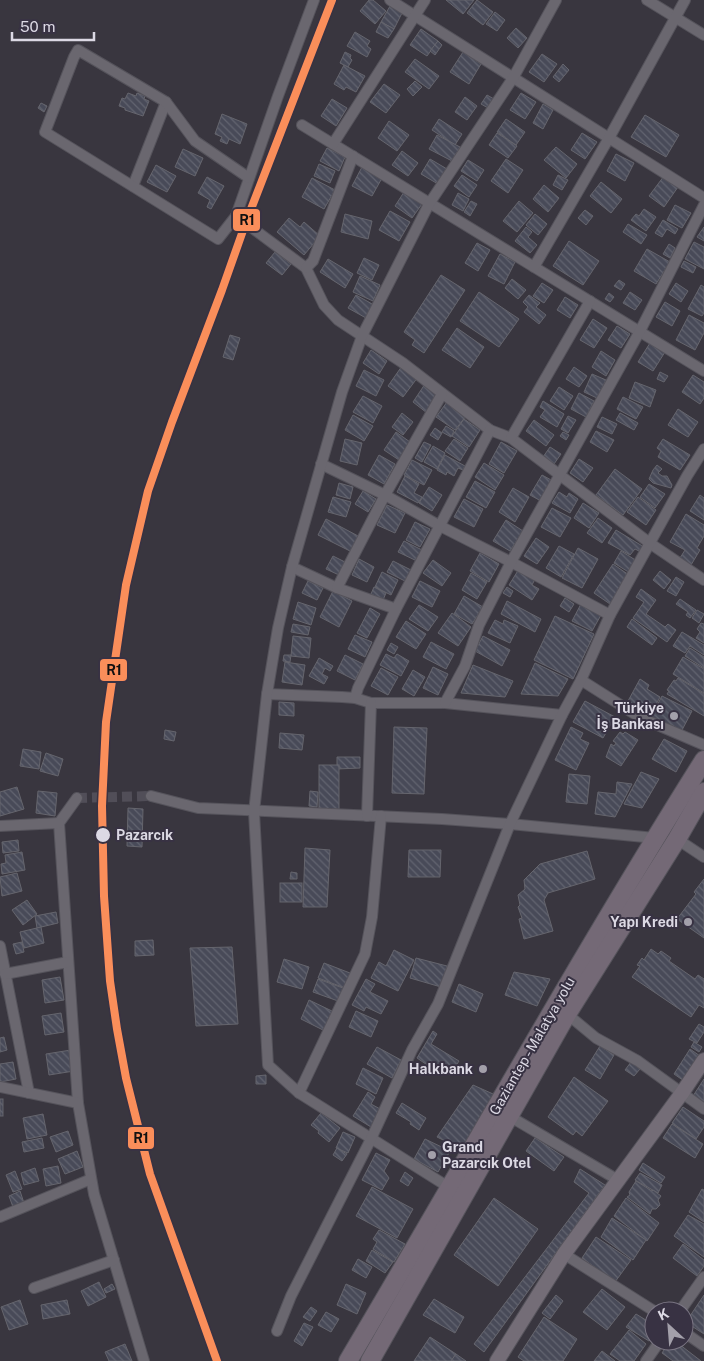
<svg xmlns="http://www.w3.org/2000/svg" width="704" height="1361" viewBox="0 0 704 1361" font-family="'Public Sans',sans-serif">
	<defs>
		<pattern id="building-back-hatch" width="6" height="6" patternUnits="userSpaceOnUse" patternTransform="scale(1.25)"><rect width="6" height="6" fill="#484a58"/><path d="M-1 5l2 2M0 0l6 6M5-1l2 2" fill="none" stroke="#626470"/></pattern>
	</defs>
	<rect width="100%" height="100%" fill="#39363f"/>
	<g fill="url(#building-back-hatch)" stroke="#65656d">
		<path d="M369 0H373L386 11 375 24 360 11Z"/>
		<path d="M446 0H474L463 14Z"/>
		<path d="M477 0 493 12 483 25 467 13Z"/>
		<path d="M390 6 402 13 394 29 381 22Z"/>
		<path d="M495 12 505 20 497 31 486 24Z"/>
		<path d="M381 22 394 29 388 38 376 32Z"/>
		<path d="M516 28 527 38 518 48 507 38Z"/>
		<path d="M421 29 438 41 427 56 410 45Z"/>
		<path d="M355 32 370 41 367 46 371 49 367 57 347 46Z"/>
		<path d="M438 41 442 45 435 55 430 51Z"/>
		<path d="M345 52 351 55 350 58 352 60 348 67 340 63Z"/>
		<path d="M463 52 481 64 469 84 450 72Z"/>
		<path d="M542 54 557 64 544 82 529 72Z"/>
		<path d="M415 59 439 76 429 89 405 72Z"/>
		<path d="M563 64 569 70 559 82 553 77Z"/>
		<path d="M344 65 365 76 356 92 346 87 344 90 334 84Z"/>
		<path d="M415 81 422 87 413 96 407 89Z"/>
		<path d="M384 84 400 95 386 113 370 102Z"/>
		<path d="M128 93 136 96 137 93 145 96 144 99 149 101 143 116 125 110V108L119 106 122 98 125 99Z"/>
		<path d="M521 93 536 102 525 119 510 110Z"/>
		<path d="M487 95 494 99 488 108 481 104Z"/>
		<path d="M465 97 477 106 467 120 455 112Z"/>
		<path d="M332 99 347 108 336 126 321 116Z"/>
		<path d="M41 103 47 106 44 112 38 108Z"/>
		<path d="M543 104 553 110 543 129 533 123Z"/>
		<path d="M222 114 247 124 240 144 229 139 227 144 220 141 222 137 215 134Z"/>
		<path d="M645 115 679 135 666 157 631 137Z"/>
		<path d="M439 119 462 134 455 145 432 130Z"/>
		<path d="M506 119 525 132 516 145 497 132Z"/>
		<path d="M389 121 409 135 397 151 378 138Z"/>
		<path d="M497 133 517 146 508 158 489 145Z"/>
		<path d="M582 133 597 142 585 159 571 150Z"/>
		<path d="M437 135 460 147 452 161 429 149Z"/>
		<path d="M556 147 577 164 566 178 544 160Z"/>
		<path d="M327 148 345 157 339 171 320 161Z"/>
		<path d="M183 149 203 158 195 176 175 167Z"/>
		<path d="M402 151 418 163 408 176 392 165Z"/>
		<path d="M616 154 634 163 625 181 607 171Z"/>
		<path d="M430 159 447 169 438 184 421 174Z"/>
		<path d="M506 159 523 170 508 193 491 181Z"/>
		<path d="M468 160 484 170 477 181 461 171Z"/>
		<path d="M319 164 335 171 330 183 314 176Z"/>
		<path d="M156 165 176 176 167 192 147 182Z"/>
		<path d="M362 167 382 178 372 196 352 186Z"/>
		<path d="M462 175 477 185 469 197 454 186Z"/>
		<path d="M558 175 568 180 562 190 553 185Z"/>
		<path d="M664 176 678 187 664 207 649 196Z"/>
		<path d="M207 177 224 186 211 209 207 207 210 200 198 193Z"/>
		<path d="M312 178 335 190 324 209 302 197Z"/>
		<path d="M601 182 622 199 611 213 590 196Z"/>
		<path d="M544 185 559 198 548 212 533 199Z"/>
		<path d="M404 192 422 204 412 218 395 206Z"/>
		<path d="M458 193 469 199 463 211 452 205Z"/>
		<path d="M471 201 477 204 470 216 464 212Z"/>
		<path d="M519 201 533 213 517 232 503 221Z"/>
		<path d="M675 205 691 213 682 228 667 220Z"/>
		<path d="M644 209 656 217 646 231 631 220 636 214 639 216Z"/>
		<path d="M585 210 593 216 586 225 578 218Z"/>
		<path d="M390 211 410 222 399 241 379 230Z"/>
		<path d="M345 214 372 221 368 239 341 232Z"/>
		<path d="M535 214 547 224 538 235 526 225Z"/>
		<path d="M289 218 300 227 304 222 320 236 304 255 277 232Z"/>
		<path d="M663 220 678 229 675 234 667 229 662 237 655 233Z"/>
		<path d="M628 224 647 235 641 244 623 232Z"/>
		<path d="M526 227 532 232 528 237 537 245 530 253 515 241Z"/>
		<path d="M704 227V241L697 237Z"/>
		<path d="M569 241 599 261 583 285 553 266Z"/>
		<path d="M694 242 704 247V269L685 259Z"/>
		<path d="M477 243 490 250 478 271 465 263Z"/>
		<path d="M669 244 675 248 670 258 663 254Z"/>
		<path d="M647 249 670 262 656 284 634 271Z"/>
		<path d="M275 252 291 264 282 275 266 263Z"/>
		<path d="M500 254 515 262 504 284 488 276Z"/>
		<path d="M364 258 379 265 372 280 357 273Z"/>
		<path d="M328 259 353 274 345 288 320 272Z"/>
		<path d="M684 261 696 267 693 273 681 267Z"/>
		<path d="M441 275 465 290 424 353 412 345 415 340 404 332Z"/>
		<path d="M360 276 380 285 373 301 353 292Z"/>
		<path d="M512 279 526 290 518 299 505 288Z"/>
		<path d="M619 280 625 284 621 290 614 286Z"/>
		<path d="M542 283 553 290 544 303 533 296Z"/>
		<path d="M676 283 688 291 681 302 669 294Z"/>
		<path d="M701 285 704 287V313L702 316 688 309Z"/>
		<path d="M479 292 519 319 499 347 460 321Z"/>
		<path d="M630 292 642 300 635 310 623 303Z"/>
		<path d="M609 293 614 297 610 302 605 299Z"/>
		<path d="M356 295 374 305 366 318 348 308Z"/>
		<path d="M529 295 540 303 536 307 546 315 539 324 524 312 528 307 523 302Z"/>
		<path d="M565 297 578 305 570 318 557 310Z"/>
		<path d="M665 302 680 311 672 326 656 317Z"/>
		<path d="M689 315 704 323V333L695 350 676 340Z"/>
		<path d="M593 319 607 328 594 348 580 340Z"/>
		<path d="M617 326 630 334 621 348 608 340Z"/>
		<path d="M457 328 484 347 470 368 442 350Z"/>
		<path d="M230 335 240 338 233 360 223 357Z"/>
		<path d="M650 343 665 352 653 371 638 362Z"/>
		<path d="M371 350 387 361 379 374 363 363Z"/>
		<path d="M601 351 615 360 606 376 592 367Z"/>
		<path d="M402 366 418 377 403 397 388 386Z"/>
		<path d="M574 367 587 376 579 387 566 379Z"/>
		<path d="M364 370 384 380 376 396 356 386Z"/>
		<path d="M660 372 668 376 664 382 657 379Z"/>
		<path d="M592 374 606 380 597 398 584 392Z"/>
		<path d="M693 375 704 382V398L700 404 682 392Z"/>
		<path d="M635 382 656 390 650 407 629 398Z"/>
		<path d="M425 384 440 395 427 413 413 402Z"/>
		<path d="M559 387 573 396 564 410 550 401Z"/>
		<path d="M579 393 594 401 586 417 571 409Z"/>
		<path d="M363 396 382 406 373 423 353 412Z"/>
		<path d="M623 397 643 407 636 419 617 409Z"/>
		<path d="M543 401 564 414 557 427 540 417 545 410 540 407Z"/>
		<path d="M447 402 466 416 455 430 436 417Z"/>
		<path d="M678 409 698 422 688 437 668 425Z"/>
		<path d="M402 413 413 422 403 435 392 427Z"/>
		<path d="M620 413 638 423 634 430 616 420Z"/>
		<path d="M353 415 373 426 364 441 345 430Z"/>
		<path d="M568 416 576 420 568 433 561 429Z"/>
		<path d="M602 417 617 424 612 434 597 427Z"/>
		<path d="M464 419 480 430 469 447 452 436Z"/>
		<path d="M534 420 554 435 546 446 526 431Z"/>
		<path d="M446 426 454 431 451 437 442 432Z"/>
		<path d="M435 428 442 433 438 440 430 435Z"/>
		<path d="M596 431 614 440 607 452 590 442Z"/>
		<path d="M396 432 410 442 399 460 384 450Z"/>
		<path d="M563 432 569 435 566 440 560 436Z"/>
		<path d="M345 439 362 443 357 465 340 461Z"/>
		<path d="M454 439 468 448 460 461 445 451Z"/>
		<path d="M663 439 690 455 680 470 658 457 661 451 657 448Z"/>
		<path d="M424 442 431 445 422 462 415 458Z"/>
		<path d="M501 442 517 451 504 473 489 464Z"/>
		<path d="M433 446 445 453 437 469 424 462Z"/>
		<path d="M550 447 561 454 554 464 543 457Z"/>
		<path d="M379 455 395 464 384 484 368 475Z"/>
		<path d="M445 455 465 466 463 470 458 468 454 476 447 472 446 475 437 470Z"/>
		<path d="M579 459 593 468 583 482 570 473Z"/>
		<path d="M412 460 432 470 424 485 404 475Z"/>
		<path d="M484 463 504 475 495 490 475 477Z"/>
		<path d="M657 465 662 469 658 473 662 476H667L672 485 671 488 653 483 649 479 653 470Z"/>
		<path d="M615 469 642 489 623 515 596 495Z"/>
		<path d="M542 475 553 481 541 501 530 495Z"/>
		<path d="M405 476 419 484 414 493 422 497 418 503 397 492Z"/>
		<path d="M475 481 495 492 486 508 466 497Z"/>
		<path d="M339 483 353 487 350 499 336 495Z"/>
		<path d="M649 484 665 494 655 508 640 497Z"/>
		<path d="M429 487 442 495 432 511 419 503Z"/>
		<path d="M513 488 529 497 515 522 499 512Z"/>
		<path d="M363 491 376 499 368 512 355 504Z"/>
		<path d="M559 492 567 497 569 493 578 499 570 513 552 503Z"/>
		<path d="M700 495 704 498V520L690 511Z"/>
		<path d="M333 497 351 502 346 517 328 512Z"/>
		<path d="M638 497 656 510 646 525 627 512Z"/>
		<path d="M464 499 483 509 474 527 454 517Z"/>
		<path d="M583 503 599 513 589 528 574 518Z"/>
		<path d="M387 505 405 513 395 533 377 525Z"/>
		<path d="M552 508 571 518 560 537 541 527Z"/>
		<path d="M686 514 704 525V536L697 548 700 550 691 565 680 558 685 550 670 542Z"/>
		<path d="M598 518 612 528 602 543 587 533Z"/>
		<path d="M326 519 360 537 352 552 318 535Z"/>
		<path d="M506 520 523 531 510 551 493 541Z"/>
		<path d="M415 522 430 529 420 547 406 540Z"/>
		<path d="M616 530 644 547 641 552 635 549 630 555 608 543Z"/>
		<path d="M536 538 549 547 537 564 524 556Z"/>
		<path d="M404 541 422 550 417 561 398 552Z"/>
		<path d="M559 546 574 554 561 577 546 568Z"/>
		<path d="M578 548 598 559 582 588 562 578Z"/>
		<path d="M621 551 637 561 630 573 614 563Z"/>
		<path d="M480 553 499 564 489 582 470 571Z"/>
		<path d="M333 556 345 562 339 575 326 569Z"/>
		<path d="M359 559 374 567 367 582 352 575Z"/>
		<path d="M433 560 451 573 442 586 423 573Z"/>
		<path d="M393 561 411 570 405 581 387 572Z"/>
		<path d="M613 564 629 575 610 604 594 593Z"/>
		<path d="M519 569 535 579 532 585 539 589 532 600 509 585Z"/>
		<path d="M660 571 671 580 664 589 653 580Z"/>
		<path d="M382 572 398 580 391 595 375 587Z"/>
		<path d="M471 573 487 582 477 599 462 590Z"/>
		<path d="M676 577 684 582 676 596 667 591Z"/>
		<path d="M308 581 323 588 317 600 302 593Z"/>
		<path d="M420 581 440 591 432 607 412 597Z"/>
		<path d="M374 587 386 593 383 600 371 594Z"/>
		<path d="M507 587 513 591 510 597 503 593Z"/>
		<path d="M641 589 656 600 646 614 665 627 668 624 676 630 667 642 633 618 644 602 636 597Z"/>
		<path d="M333 591 352 601 339 627 320 617Z"/>
		<path d="M464 596 483 607 472 624 454 614Z"/>
		<path d="M565 598 574 604 569 612 560 606Z"/>
		<path d="M680 599 696 610 690 618 686 615 688 612 676 604Z"/>
		<path d="M507 601 541 619 535 632 501 614Z"/>
		<path d="M298 602 316 608 311 625 293 619Z"/>
		<path d="M581 604 601 615 592 631 572 621Z"/>
		<path d="M419 605 438 617 428 631 409 619Z"/>
		<path d="M370 608 380 614 367 638 357 633Z"/>
		<path d="M697 610 704 614 699 623 692 618Z"/>
		<path d="M452 613 471 627 458 646 438 633Z"/>
		<path d="M555 616 594 634 573 679 534 660Z"/>
		<path d="M632 619 657 638 652 645 627 627Z"/>
		<path d="M495 620 503 624 504 620 518 626 510 643 488 633Z"/>
		<path d="M406 621 426 634 416 649 396 637Z"/>
		<path d="M701 623 704 624V643L696 638 700 632 697 629Z"/>
		<path d="M293 624 310 627 308 635 291 632Z"/>
		<path d="M682 632 704 645V655L690 646 685 653 673 646Z"/>
		<path d="M355 635 372 642 365 657 348 649Z"/>
		<path d="M293 636 311 638 309 658 291 656Z"/>
		<path d="M483 636 510 650 502 666 475 651Z"/>
		<path d="M431 642 454 654 446 669 423 657Z"/>
		<path d="M391 643 398 647 394 654 387 650Z"/>
		<path d="M690 648 704 657V668L685 656Z"/>
		<path d="M386 654 394 658 397 654 409 661 401 676 380 665Z"/>
		<path d="M284 655H291L290 662 283 661Z"/>
		<path d="M345 655 363 664 355 680 337 671Z"/>
		<path d="M683 657 704 669V693L673 674Z"/>
		<path d="M319 658 333 666 330 671 325 668 322 674 328 677 324 684 309 676Z"/>
		<path d="M285 662 305 665 302 685 282 682Z"/>
		<path d="M535 663 568 679 558 696 521 694Z"/>
		<path d="M473 665 513 681 505 697 461 693Z"/>
		<path d="M433 667 448 674 438 695 423 688Z"/>
		<path d="M381 668 398 677 388 695 371 686Z"/>
		<path d="M413 670 425 677 414 696 402 689Z"/>
		<path d="M678 678 704 694V716L667 694 669 691 667 690 674 680 676 681Z"/>
		<path d="M640 679 649 685 647 689 660 697 651 714 628 701Z"/>
		<path d="M662 696 692 711 681 732 651 717Z"/>
		<path d="M585 701 615 717 603 738 573 722Z"/>
		<path d="M279 702 294 703V716L279 715Z"/>
		<path d="M394 727 427 728 424 794 392 793Z"/>
		<path d="M571 727 583 733 580 739 589 743 576 770 555 760Z"/>
		<path d="M165 730 176 732 174 741 164 739Z"/>
		<path d="M620 732 623 734 625 732 638 740 621 766 606 757 611 744 614 746 616 743 613 741Z"/>
		<path d="M280 733 304 735 302 750 279 748Z"/>
		<path d="M664 739 687 751 676 772 652 759Z"/>
		<path d="M23 749 41 752 39 769 20 766Z"/>
		<path d="M46 753 63 759 58 776 40 771Z"/>
		<path d="M337 757H360V768L337 769Z"/>
		<rect x="319" y="765" width="20" height="45"/>
		<path d="M641 772 659 779 642 808 624 804Z"/>
		<path d="M569 774 590 776 587 804 566 802Z"/>
		<path d="M617 782 632 784 615 817 595 814 598 792 616 794Z"/>
		<path d="M17 787 24 809 0 816V792Z"/>
		<path d="M38 791 57 793 55 816 36 813Z"/>
		<path d="M310 791 318 792 317 807 309 806Z"/>
		<path d="M128 808 143 809 142 847 127 846Z"/>
		<path d="M18 840 19 851 3 853 2 842Z"/>
		<path d="M305 848 330 850 327 907H303Z"/>
		<path d="M409 850H441L440 877H408Z"/>
		<path d="M587 851 595 879 548 893 544 900 553 931 524 939 519 919 522 918 518 907 520 905 518 895 525 889 524 880 540 864Z"/>
		<path d="M22 852 25 870 2 874 1 864 6 863 5 855Z"/>
		<path d="M291 872 297 873V879H290Z"/>
		<path d="M17 873 22 891 2 896 0 877Z"/>
		<path d="M704 879V938L677 919 696 894 694 892Z"/>
		<rect x="280" y="883" width="22" height="19"/>
		<path d="M27 900 37 914 23 925 12 910Z"/>
		<path d="M56 912 58 923 37 928 35 916Z"/>
		<path d="M41 927 44 943 24 948 20 932Z"/>
		<path d="M153 940 154 955 135 956V941Z"/>
		<path d="M22 942 24 952 16 954 13 944Z"/>
		<path d="M232 947 238 1024 196 1026 190 948Z"/>
		<path d="M651 949 658 954 661 951 671 958 669 961 695 979 698 975 704 979V1008L699 1005 691 1017 632 977 640 966 637 965 642 958 644 960Z"/>
		<path d="M394 950 414 960 398 991 371 978 379 962 386 966Z"/>
		<path d="M416 958 447 966 441 987 410 978Z"/>
		<path d="M284 959 309 967 302 989 277 982Z"/>
		<path d="M324 963 350 973 345 988 318 978Z"/>
		<path d="M514 972 550 979 537 1006 505 995Z"/>
		<path d="M60 977 64 1000 45 1003 42 980Z"/>
		<path d="M318 979 343 988 338 1001 313 992Z"/>
		<path d="M366 979 375 984 370 992 388 1001 381 1014 366 1007 364 1011 352 1005Z"/>
		<path d="M459 984 483 994 476 1012 452 1002Z"/>
		<path d="M309 1000 334 1012 325 1031 301 1019Z"/>
		<path d="M356 1011 378 1021 371 1037 349 1027Z"/>
		<path d="M61 1013 64 1032 45 1035 42 1016Z"/>
		<path d="M699 1024 704 1027V1032L697 1043 689 1039Z"/>
		<path d="M433 1031 437 1034 431 1044 459 1061 450 1075 438 1068 436 1071 417 1058Z"/>
		<path d="M4 1037 7 1050 0 1052V1038Z"/>
		<path d="M694 1042 702 1047 699 1052 691 1047Z"/>
		<path d="M600 1046 614 1055 600 1079 585 1070Z"/>
		<path d="M377 1047 401 1060 392 1078 367 1064Z"/>
		<path d="M690 1049 700 1056 684 1081 674 1074Z"/>
		<path d="M71 1050 74 1071 49 1075 46 1054Z"/>
		<path d="M13 1062 16 1079 0 1082V1064Z"/>
		<path d="M631 1062 640 1069 634 1076 625 1070Z"/>
		<path d="M363 1068 383 1078 376 1094 356 1084Z"/>
		<path d="M266 1075V1084H256V1076Z"/>
		<path d="M574 1077 608 1101 582 1136 576 1131 573 1135 548 1117Z"/>
		<path d="M704 1079V1103L693 1096Z"/>
		<path d="M473 1085 502 1098 466 1151 437 1137Z"/>
		<path d="M368 1092 375 1097 371 1104 382 1110 371 1127 353 1116Z"/>
		<rect x="0" y="1099" width="3" height="17"/>
		<path d="M402 1103 426 1118 419 1130 410 1124 411 1122 396 1113Z"/>
		<path d="M683 1107 704 1121V1127L696 1139 672 1123Z"/>
		<path d="M321 1113 340 1128 329 1142 318 1133 319 1131 311 1125Z"/>
		<path d="M43 1114 47 1135 27 1139 23 1118Z"/>
		<path d="M672 1124 703 1144 695 1158 663 1138Z"/>
		<path d="M68 1131 73 1145 56 1152 50 1137Z"/>
		<path d="M343 1132 355 1137 348 1153 336 1148Z"/>
		<path d="M42 1138 44 1148 24 1152 22 1142Z"/>
		<path d="M535 1138 564 1157 554 1171 526 1151Z"/>
		<path d="M425 1139 450 1151 438 1172 414 1159Z"/>
		<path d="M337 1148 347 1154 342 1161 333 1155Z"/>
		<path d="M77 1151 83 1167 65 1174 58 1159Z"/>
		<path d="M376 1153 390 1160 384 1171 389 1178 382 1190 362 1180Z"/>
		<path d="M643 1163 665 1177 661 1183 639 1170Z"/>
		<path d="M58 1166 61 1183 46 1186 43 1169Z"/>
		<path d="M35 1168 39 1181 24 1185 21 1173Z"/>
		<path d="M580 1169 605 1185 484 1352 474 1344 589 1193 574 1182Z"/>
		<path d="M15 1171 22 1189 13 1192 6 1175Z"/>
		<path d="M405 1172 413 1178 408 1186 400 1181Z"/>
		<path d="M640 1173 662 1185 658 1193 635 1180Z"/>
		<path d="M636 1181 652 1191 653 1190 661 1196 658 1200 660 1205 656 1209H652L650 1214 627 1197 630 1195 629 1192Z"/>
		<path d="M372 1187 413 1209 397 1238 356 1216Z"/>
		<path d="M702 1189 704 1190V1222L689 1212Z"/>
		<path d="M20 1191 24 1203 13 1207 9 1196Z"/>
		<path d="M494 1198 538 1229 498 1286 454 1255Z"/>
		<path d="M626 1198 659 1223 647 1241 614 1216Z"/>
		<path d="M688 1215 704 1224V1257L674 1236Z"/>
		<path d="M612 1218 646 1240 633 1260 601 1237Z"/>
		<path d="M379 1230 405 1244 394 1262 373 1249 377 1242 373 1239Z"/>
		<path d="M596 1237 631 1260 615 1282 582 1258Z"/>
		<path d="M683 1244 704 1260V1266L697 1276 673 1258Z"/>
		<path d="M372 1250 393 1262 385 1273 366 1261Z"/>
		<path d="M358 1259 372 1267 366 1278 352 1270Z"/>
		<path d="M99 1282 106 1297 88 1306 81 1291Z"/>
		<path d="M112 1284 115 1289 106 1293 104 1289Z"/>
		<path d="M346 1284 366 1293 357 1314 337 1305Z"/>
		<path d="M602 1289 625 1307 607 1330 583 1312Z"/>
		<path d="M556 1295 563 1301 550 1319 542 1313Z"/>
		<path d="M704 1295V1334L690 1325 693 1322 688 1319Z"/>
		<path d="M434 1299 464 1317 455 1333 423 1315Z"/>
		<path d="M20 1300 28 1324 9 1330 1 1307Z"/>
		<path d="M67 1300 70 1314 43 1319 41 1305Z"/>
		<path d="M311 1307 317 1311 310 1321 303 1317Z"/>
		<path d="M326 1312 339 1319 331 1332 318 1325Z"/>
		<path d="M636 1314 654 1325V1336L649 1341 626 1327Z"/>
		<path d="M544 1317 577 1339 563 1361H524L518 1357Z"/>
		<path d="M304 1323 313 1327 302 1346 294 1341Z"/>
		<path d="M629 1330 646 1344 634 1361H620L610 1354Z"/>
		<path d="M430 1337 456 1354 451 1361H414Z"/>
		<path d="M670 1341H675L701 1361H673L662 1353Z"/>
		<path d="M125 1344 132 1361H109L105 1352Z"/>
		<path d="M602 1351 615 1361H594Z"/>
		<path d="M456 1354 466 1361H451Z"/>
	</g>
	<g fill="none" stroke-linecap="round" stroke-linejoin="round">
		<path stroke="#514e58" stroke-width="10" stroke-dasharray="10 5" stroke-linecap="butt" d="M77 798 151 796"/>
		<defs>
			<g id="street">
				<path d="M314 0 278 96 236 216 306 268 324 305 338 320 403 363 490 430 511 438 651 544 704 580"/>
				<path d="M390 0 704 198"/>
				<path d="M647 0 704 35"/>
				<path d="M302 125 704 371"/>
				<path d="M333 144 425 0"/>
				<path d="M133 186 166 102"/>
				<path d="M236 216 218 239 45 132 74 57 78 50 166 102 195 141 249 178"/>
				<path d="M534 267 609 138 685 0"/>
				<path d="M306 268 313 261 353 156"/>
				<path d="M511 438 590 301"/>
				<path d="M321 464 385 495 440 526 511 562 610 615"/>
				<path d="M292 567 337 588 396 609"/>
				<path d="M337 588 385 495 442 394"/>
				<path d="M581 680 641 718 704 745"/>
				<path d="M267 694 342 697 355 698 371 703H445L562 715"/>
				<path d="M355 698 358 688 396 609 490 430"/>
				<path d="M445 703 465 666 479 625 511 562 640 331 704 205"/>
				<path d="M151 796 198 808 442 819 510 824 655 838"/>
				<path d="M77 798 59 823 78 1103"/>
				<path d="M367 816 371 703"/>
				<path d="M0 826 59 823"/>
				<path d="M677 839 704 857"/>
				<path d="M0 946 29 1093"/>
				<path d="M5 974 68 962"/>
				<path d="M567 1014 596 1038 638 1061 704 1109"/>
				<path d="M0 1087 78 1103 94 1194 144 1361"/>
				<path d="M299 1093 365 954 372 917 381 816"/>
				<path d="M509 1116 618 1180"/>
				<path d="M450 1188 299 1093 268 1065 254 812 267 694 278 628 292 567 342 392 362 336 429 204 513 78 556 0"/>
				<path d="M0 1217 91 1179"/>
				<path d="M564 1254 654 1311"/>
				<path d="M34 1288 114 1260"/>
				<path d="M680 1311 704 1277"/>
				<path d="M277 1331 291 1296 371 1139 412 1050 438 1004 510 824 562 715 581 680 610 615 687 476 704 449"/>
				<path d="M684 1332 704 1346"/>
				<path d="M646 1361 660 1341"/>
			</g>
			<path id="secondary" d="M497 1361 564 1254 682 1093 704 1060"/>
			<g id="highway">
				<path d="M348 1361C467 1161 580 957 704 760"/>
				<path d="M370 1361 567 1014 677 839 704 792"/>
			</g>
		</defs>
		<use href="#street" stroke="#55535b" stroke-width="12"/>
		<use href="#secondary" stroke="#55535b" stroke-width="16"/>
		<use href="#highway" stroke="#55535b" stroke-width="20"/>
		<use href="#street" stroke="#6a676f" stroke-width="10"/>
		<use href="#secondary" stroke="#746d77" stroke-width="14"/>
		<use href="#highway" stroke="#746976" stroke-width="18"/>
		<defs>
			<path id="rail-1" d="M217 1361 150 1174 126 1078 117 1029 110 981 104 896 102 806 106 722 126 585 148 491 172 422 222 290 246 222 332 0"/>
		</defs>
		<use href="#rail-1" stroke="#383243" stroke-width="11"/>
		<use href="#rail-1" stroke="#fa8e5a" stroke-width="8"/>
	</g>
	<g fill="#a3a0aa" stroke="#383243" stroke-width="2">
		<circle cx="674" cy="716" r="5"/>
		<circle cx="688" cy="922" r="5"/>
		<circle cx="483" cy="1069" r="5"/>
		<circle cx="432" cy="1155" r="5"/>
	</g>
	<circle fill="#dcd9e4" stroke="#383243" stroke-width="2" cx="103" cy="835" r="8"/>
	<g text-anchor="middle" stroke-width="4" stroke-linejoin="round" paint-order="stroke">
		<g font-size="14" font-weight="bold" fill="#dcd9e4" stroke="#383243" text-anchor="end">
			<text x="664" y="713">Türkiye<tspan x="664" dy="16">İş Bankası</tspan></text>
			<text x="678" y="927">Yapı Kredi</text>
			<text x="473" y="1074">Halkbank</text>
			<text x="442" y="1152" text-anchor="start">Grand<tspan x="442" dy="16">Pazarcık Otel</tspan></text>
		</g>
		<g font-size="14" font-weight="bold" fill="#dcd9e4" stroke="#383243" text-anchor="start">
			<text x="116" y="840">Pazarcık</text>
		</g>
		<g font-size="14" fill="#dcd9e4" stroke="#383243">
			<text transform="translate(532 1046) rotate(-60)" y="5">Gaziantep - Malatya yolu</text>
		</g>
	</g>
	<g stroke="#383243" stroke-width="2">
		<rect x="232" y="208" width="29" height="24" rx="5" fill="#fa8e5a"/>
		<rect x="99" y="658" width="29" height="24" rx="5" fill="#fa8e5a"/>
		<rect x="127" y="1126" width="28" height="24" rx="5" fill="#fa8e5a"/>
	</g>
	<g font-size="14" text-anchor="middle" font-weight="bold" fill="#111">
		<text x="247" y="225">R1</text>
		<text x="114" y="675">R1</text>
		<text x="141" y="1143">R1</text>
	</g>
	<g transform="translate(669 1326) rotate(334)"><circle r="24" fill="#383243" stroke="#7a7583"/>
	<path d="M0-4L9 19L0 12L-9 19Z" fill="#a3a0aa"/>
	<text y="-8" font-size="14" font-weight="bold" text-anchor="middle" fill="#dcd9e4">K</text>
	</g>
	<path d="M12 32v8h82v-8" fill="none" stroke="#dcd9e4" stroke-width="2.5"/>
	<text x="20" y="32" font-size="15" fill="#dcd9e4" stroke="#383243" stroke-width="4" paint-order="stroke">50 m</text>
</svg>
